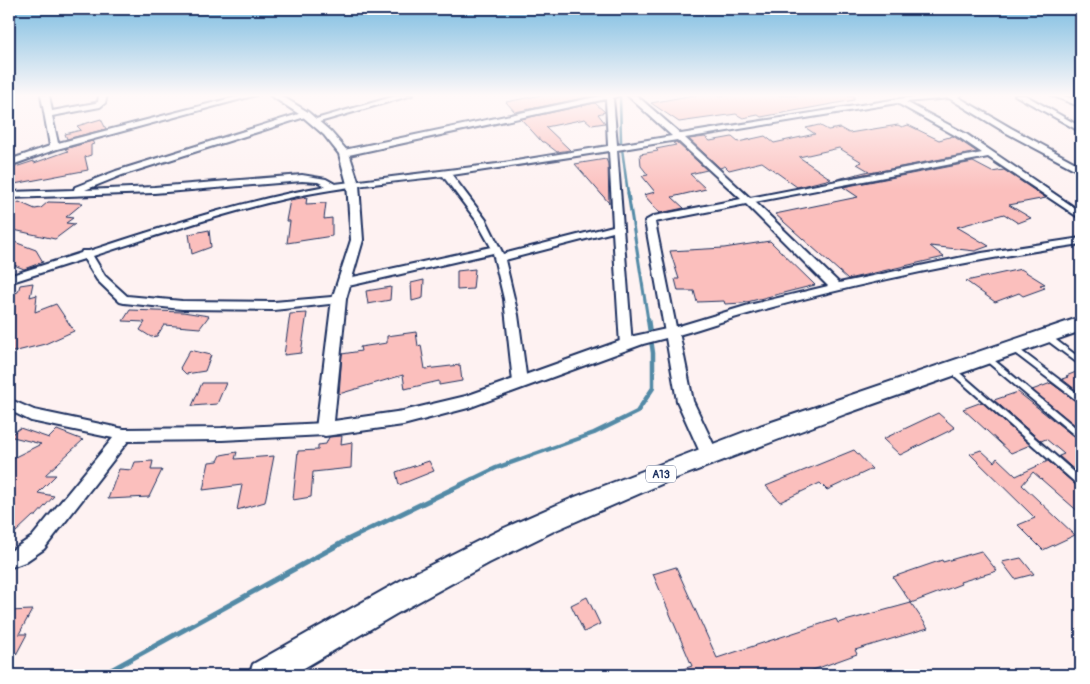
<svg xmlns="http://www.w3.org/2000/svg" width="1090" height="684" viewBox="0 0 1090 684" font-family="Pangolin,sans-serif">
	<rect width="100%" height="100%" fill="#fef2f2"/>
	<filter id="ink" filterUnits="userSpaceOnUse"><feTurbulence type="fractalNoise" baseFrequency=".02" numOctaves="2"/><feDisplacementMap in="SourceGraphic" scale="10" xChannelSelector="R" yChannelSelector="G"/><feConvolveMatrix kernelMatrix="1 2 1 2 8 2 1 2 1" color-interpolation-filters="sRGB"/></filter>
	<g filter="url(#ink)">
		<g fill="none" stroke-linecap="round" stroke-linejoin="round">
			<path stroke="#538aa6" stroke-width="2.5" d="M620 95 621 141 628 194"/>
			<path stroke="#538aa6" stroke-width="3" d="M628 193 648 320"/>
			<path stroke="#538aa6" stroke-width="4.5" d="M471 480 496 468 594 433 637 412 653 388V353L648 319"/>
			<path stroke="#538aa6" stroke-width="5" d="M102 675 347 540 473 479"/>
		</g>
		<g fill="#fbbfbd" stroke="#1b2f5e">
			<path d="M541 95H586L588 97 515 112 506 102Z"/>
			<path d="M693 95H854V100L761 117 758 115 743 118 736 114 679 122 651 103Z"/>
			<path d="M595 103 605 112 598 114 605 123 592 125 585 119 546 127 570 150 557 152 544 142H542L521 119Z"/>
			<path d="M101 119 106 129 67 139 65 134 81 130 77 126Z"/>
			<path d="M819 125 828 130 840 128 849 133 898 125 902 127 908 125 939 140 953 136 977 152 834 180 869 171 857 164 862 162 839 148 799 157 831 179 797 187 762 162 729 170 725 166 720 168 689 139 705 137 710 141 732 137 738 142 765 136 774 143 815 134 806 128Z"/>
			<path d="M92 141 94 144 91 145V155L85 157 88 170 9 185V169L34 161V163L68 151 65 149Z"/>
			<path d="M676 142 707 170 690 174 706 189 672 197 684 208 660 213 644 195 655 192 642 176 648 175 641 166 640 154 658 151 656 149 676 145 673 143Z"/>
			<path d="M606 159 608 164 609 203 575 164Z"/>
			<path d="M973 162 992 172 1004 170 1046 198 1009 205 1031 218 1018 223 1004 214 957 227 989 246 975 251 930 246 944 257 848 279 775 214 858 197 843 187Z"/>
			<path d="M307 197 306 204 326 203 324 219 332 218V236L287 243 290 221H286L290 200Z"/>
			<path d="M19 202 35 209 41 208 48 202 83 203 66 217 73 218 66 223 75 224 55 239 9 229V207Z"/>
			<path d="M209 230 211 247 192 254 189 234Z"/>
			<path d="M9 240 36 250 43 262 24 269 9 263Z"/>
			<path d="M770 241 815 285 743 303 725 304 724 301 697 302 694 291H678L675 279H679L670 251 724 248Z"/>
			<path d="M475 269 473 289 457 290V271Z"/>
			<path d="M1021 269 1045 284 1040 285 1045 288 1023 296 1019 293 995 302 966 281Z"/>
			<path d="M424 280 423 298 412 301 411 283Z"/>
			<path d="M33 283 30 297 37 295 35 312 56 304 74 331 45 344 9 353V295L18 292 20 285Z"/>
			<path d="M391 287 390 300 368 304 366 291Z"/>
			<path d="M130 310 183 312 209 316 200 328 164 325 157 336 151 337 140 330 145 322 123 321Z"/>
			<path d="M307 313 301 353 284 355 290 314Z"/>
			<path d="M416 332 418 346 421 345 425 369 460 365 462 381 439 385V381L405 389 403 375 339 394 342 354 361 351 360 347 387 343V336Z"/>
			<path d="M190 350 211 355 205 371 186 374 180 368Z"/>
			<path d="M1081 370V394L1062 379 1068 377 1066 376Z"/>
			<path d="M202 383H226L217 404 192 406Z"/>
			<path d="M1051 383 1081 405V430L1032 390Z"/>
			<path d="M1018 392 1077 439 1081 441V476L1059 456 1064 454 1046 439 1041 441 994 400Z"/>
			<path d="M982 402 1030 445 1011 453 963 409Z"/>
			<path d="M938 413 955 428 900 455 883 439Z"/>
			<path d="M20 428 49 438 57 430 83 440 45 475H56L38 493 54 496 36 516H33L16 532 9 530V460L41 444 9 436Z"/>
			<path d="M342 436 341 444 352 442 351 468 313 472 311 497 293 500 298 451 318 450V445L326 444 329 437Z"/>
			<path d="M854 450 872 469 827 490 820 483 780 502 766 486Z"/>
			<path d="M981 450 994 462 997 458 1016 476 1048 461 1077 486 1081 488V514L1033 472 1022 485 1075 535 1043 550 1018 525 1035 518 970 454Z"/>
			<path d="M237 452 235 459 274 456 265 502 237 510 242 485 203 490 209 462 218 461 221 455Z"/>
			<path d="M153 461 151 470H162L149 497 108 499 119 469 132 470 135 462Z"/>
			<path d="M429 461 434 471 399 485 396 472Z"/>
			<path d="M981 551 997 571 960 582 961 584 911 603 893 577 942 560 943 562Z"/>
			<path d="M1021 558 1034 574 1015 579 1002 562Z"/>
			<path d="M676 567 717 658 836 619 838 623 911 603 928 628 855 650 857 654 799 675H796L794 671 780 675H672L671 673 692 666 653 574Z"/>
			<path d="M587 597 600 624 584 632 571 605Z"/>
			<path d="M32 610 19 634H27L9 668V611Z"/>
		</g>
		<g fill="none" stroke-linecap="round" stroke-linejoin="round">
			<defs>
				<g id="service">
					<path d="M1044 334H1048L1081 359V364H1079L1044 338 1043 336Z"/>
					<path d="M1012 347H1016L1081 396V403L1079 402 1012 351 1011 349Z"/>
					<path d="M985 356H989L1081 432V439L1078 438 985 360 984 358Z"/>
					<path d="M950 368H954L1081 478V486L1078 485 950 372 949 370Z"/>
				</g>
				<g id="minor">
					<path d="M41 95H49L52 111 95 103 98 102 99 95H107L105 103 100 107 52 116 58 143 243 95H256L57 149 9 166V160L50 146Z"/>
					<path d="M399 95H412L316 123 309 121Z"/>
					<path d="M605 95H620L613 98 617 145 672 136 627 95H636L681 134 898 99 934 95H961L958 97 1011 128 1081 166V172L1078 171 1005 132 949 98 906 102 966 134 1081 212V219L988 157 755 202 839 283 982 253 1081 238V244C970 260 859 283 751 313 724 320 698 330 671 337L665 333 645 221 654 216 741 199 677 140 617 150 632 345 630 348H622L620 345 613 232 505 260 518 315 527 382 525 386H515L513 382 504 299 493 253 344 287 338 283 344 279 491 247 476 220 443 176C390 182 336 187 284 199 219 214 156 236 93 256L105 276 127 296 182 301 274 302 343 296 345 299 339 303 274 310 182 309 124 303 120 302 97 280 84 259 9 283V276L81 253 82 251H89C167 226 245 200 326 186L318 182 302 181 154 193 9 198V192L74 190 75 187 116 171 305 112 309 114 308 116 122 175 85 190 154 187 302 175 326 179 335 184 497 164 608 146 606 99 344 156 340 153 344 150ZM897 103 960 138 982 153 750 198 685 138ZM609 151 613 226 503 254 486 220 452 175ZM746 204 828 286 749 305 676 327 655 222Z"/>
					<path d="M1015 95H1025L1081 127V132Z"/>
					<path d="M1051 95H1062L1081 102V107Z"/>
					<path d="M9 399 34 410 124 429 222 428 325 423 330 425 332 429 330 433 325 435 222 440 128 441 44 549 25 562 9 568V552L32 537 113 438 31 421 9 410Z"/>
				</g>
				<path id="tertiary" d="M270 95H280L308 112 330 131 349 153 359 184 363 240 346 299 334 421 403 411 466 396 634 336 671 328 676 329 680 337 693 401 718 454 715 459 709 461 703 459 677 401 666 338 643 344 468 408 403 425 325 436 319 434 316 429 332 299 351 240 347 184 339 154 324 135 302 116Z"/>
				<path id="trunk" d="M1081 317V331L848 413 666 482 556 530 489 563 396 614 292 675H249L253 664 407 577 502 529 575 497 760 426Z"/>
			</defs>
			<use href="#service" stroke="#1b2f5e" stroke-width="4"/>
			<use href="#minor" stroke="#1b2f5e" stroke-width="4"/>
			<use href="#tertiary" stroke="#1b2f5e" stroke-width="4"/>
			<use href="#trunk" stroke="#1b2f5e" stroke-width="4"/>
			<use href="#service" fill="#fff" fill-rule="evenodd"/>
			<use href="#minor" fill="#fff" fill-rule="evenodd"/>
			<use href="#tertiary" fill="#fff" fill-rule="evenodd"/>
			<use href="#trunk" fill="#fff" fill-rule="evenodd"/>
		</g>
	</g>
	<linearGradient id="sky" x2="0" y2="1"><stop stop-color="#7bbce1"/><stop offset="0.5" stop-color="#fff9f9"/><stop offset="1" stop-color="#fff9f9" stop-opacity="0"/></linearGradient>
	<rect width="1090" height="191" fill="url(#sky)"/>
	<g text-anchor="middle" stroke-width="4" stroke-linejoin="round" paint-order="stroke">
		<rect fill="#fff" stroke="#5f6d8e" stroke-width="1" x="646" y="465.5" width="30" height="17" rx="4"/>
		<g font-size="11" font-weight="bold" fill="#1b2f5e">
			<text x="661" y="478">A13</text>
		</g>
	</g>
	<rect width="1090" height="684" fill="none" stroke="#fff" stroke-width="30"/>
	<rect x="15" y="15" width="1060" height="654" fill="none" stroke="#1b2f5e" stroke-width="2" filter="url(#ink)"/>
</svg>
